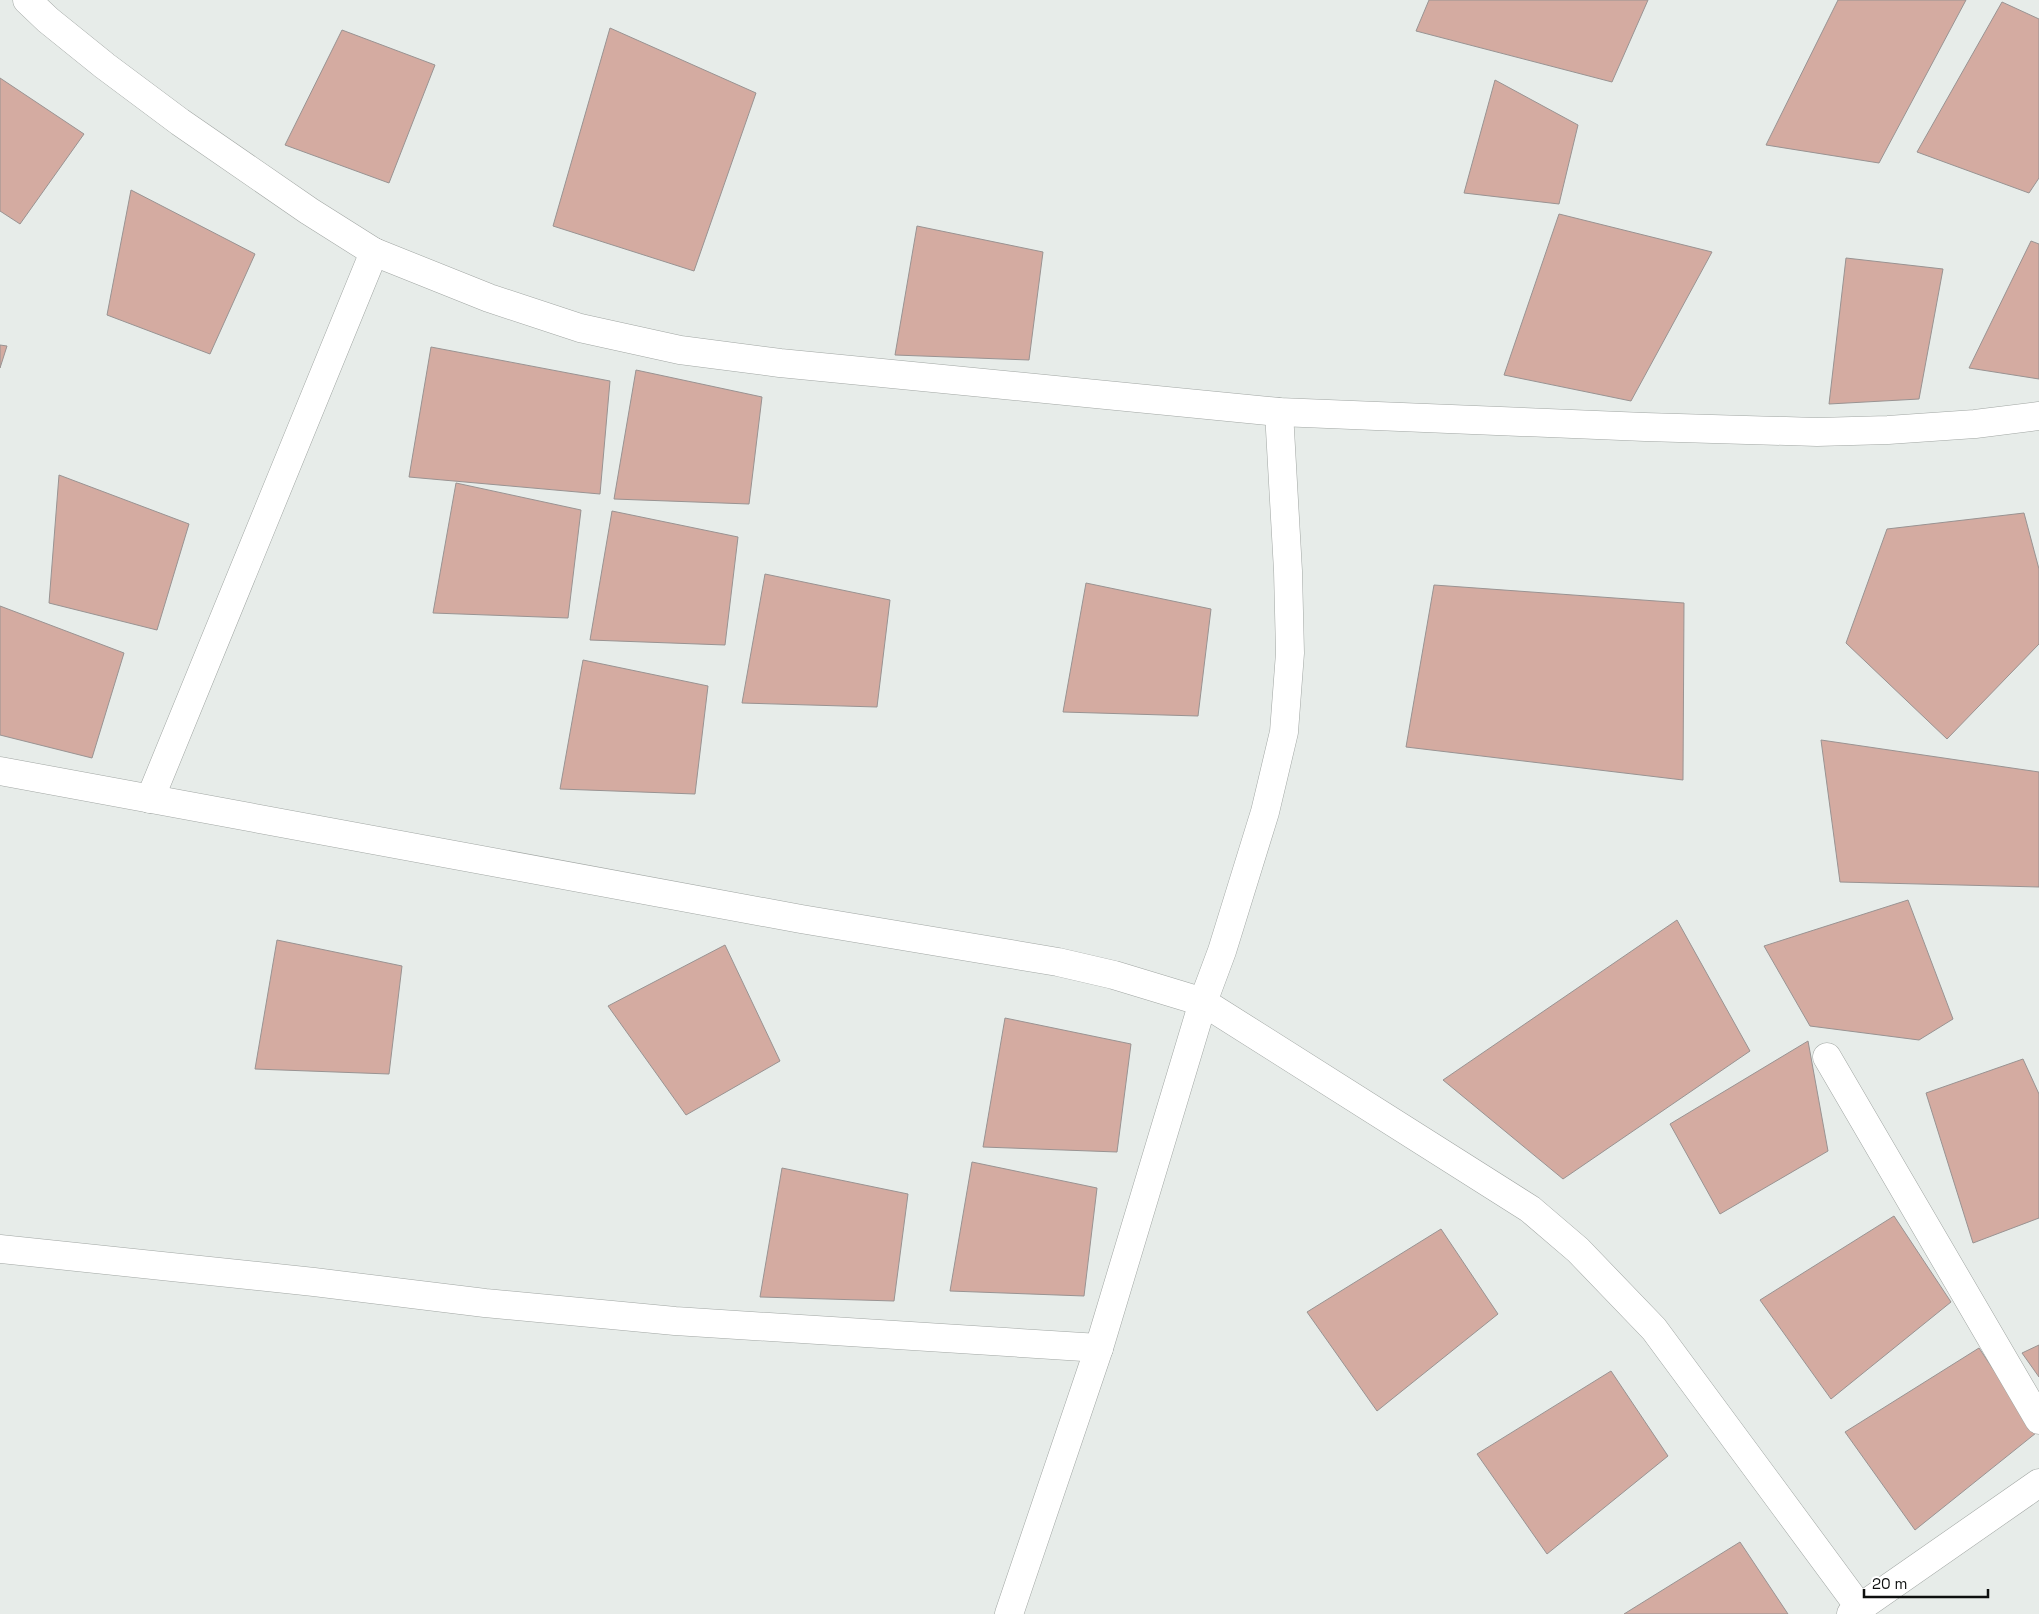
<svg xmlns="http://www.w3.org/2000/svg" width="2039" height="1614" viewBox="0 0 2039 1614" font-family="'Space Grotesk',sans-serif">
	<rect width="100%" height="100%" fill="#e7ece9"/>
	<g fill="#d4aba1" stroke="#999392">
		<path d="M1429 0H1648L1612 82 1416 31Z"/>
		<path d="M1838 0H1966L1879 163 1766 145Z"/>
		<path d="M2002 2 2039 19V178L2029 193 1917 152Z"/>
		<path d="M610 28 756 93 694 271 553 226Z"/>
		<path d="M342 30 435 65 389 183 285 145Z"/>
		<path d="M0 78 84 134 20 224 0 211Z"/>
		<path d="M1495 80 1578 125 1559 204 1464 193Z"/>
		<path d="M131 190 255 254 210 354 107 315Z"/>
		<path d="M1559 214 1712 252 1631 401 1504 375Z"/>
		<path d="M917 226 1043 252 1029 360 895 355Z"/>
		<path d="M2031 241 2039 244V379L1969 368Z"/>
		<path d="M1846 258 1943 269 1919 399 1829 404Z"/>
		<path d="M0 345 7 346 0 368Z"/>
		<path d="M431 347 610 381 600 494 409 477Z"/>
		<path d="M636 370 762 397 749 504 614 499Z"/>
		<path d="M59 475 189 524 157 630 49 603Z"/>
		<path d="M456 483 581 510 568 618 433 613Z"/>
		<path d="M612 511 738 537 725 645 590 640Z"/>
		<path d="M2024 513 2039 569V644L1947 739 1846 643 1887 529Z"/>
		<path d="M765 574 890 600 877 707 742 703Z"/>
		<path d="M1086 583 1211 609 1198 716 1063 712Z"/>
		<path d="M1434 585 1684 603 1683 780 1406 747Z"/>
		<path d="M0 606 124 653 92 758 0 735Z"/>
		<path d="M583 660 708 686 695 794 560 789Z"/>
		<path d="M1821 740 2039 772V887L1840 882Z"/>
		<path d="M1908 900 1953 1019 1919 1040 1810 1026 1764 946Z"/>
		<path d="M1677 920 1750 1051 1563 1179 1443 1080Z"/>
		<path d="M277 940 402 966 389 1074 255 1069Z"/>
		<path d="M725 945 780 1061 686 1115 608 1006Z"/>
		<path d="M1005 1018 1131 1044 1117 1152 983 1147Z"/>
		<path d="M1808 1041 1828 1151 1720 1214 1670 1124Z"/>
		<path d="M2023 1059 2039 1094V1218L1973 1243 1926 1093Z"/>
		<path d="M972 1162 1097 1188 1084 1296 950 1291Z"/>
		<path d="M782 1168 908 1194 894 1301 760 1297Z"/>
		<path d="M1894 1216 1951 1302 1831 1399 1760 1300Z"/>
		<path d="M1441 1229 1498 1314 1377 1411 1307 1312Z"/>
		<path d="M2039 1345V1377L2022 1353Z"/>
		<path d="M1979 1348 2036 1433 1915 1530 1845 1432Z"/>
		<path d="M1611 1371 1668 1456 1547 1554 1477 1454Z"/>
		<path d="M1740 1542 1788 1614H1624Z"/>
	</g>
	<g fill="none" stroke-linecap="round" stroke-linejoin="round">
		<defs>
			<g id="minor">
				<path d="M27 0 48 20 105 66 180 122 309 211 374 252 489 298 580 328 680 350 780 363 1279 412 1645 427 1817 432 1888 430 1975 424 2039 416"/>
				<path d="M0 771 801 919 1058 962 1114 975 1203 1002 1530 1209 1578 1250 1654 1329 1860 1608"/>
				<path d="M150 799 374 252"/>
				<path d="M1827 1057 2039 1420"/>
				<path d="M0 1249 314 1282 485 1303 675 1321 1099 1348"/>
				<path d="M1009 1614 1099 1348 1203 1002 1222 951 1265 812 1284 732 1290 653 1288 571 1279 412"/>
				<path d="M1851 1614 2039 1483"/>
			</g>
		</defs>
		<use href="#minor" stroke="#a1a6a3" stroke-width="29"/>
		<use href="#minor" stroke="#fff" stroke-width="28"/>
	</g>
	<path d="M1864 1589v8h124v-8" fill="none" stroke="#0d0f0e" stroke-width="2.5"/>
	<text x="1872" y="1589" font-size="15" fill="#0d0f0e" stroke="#ffffff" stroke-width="4" paint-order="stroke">20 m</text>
</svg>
